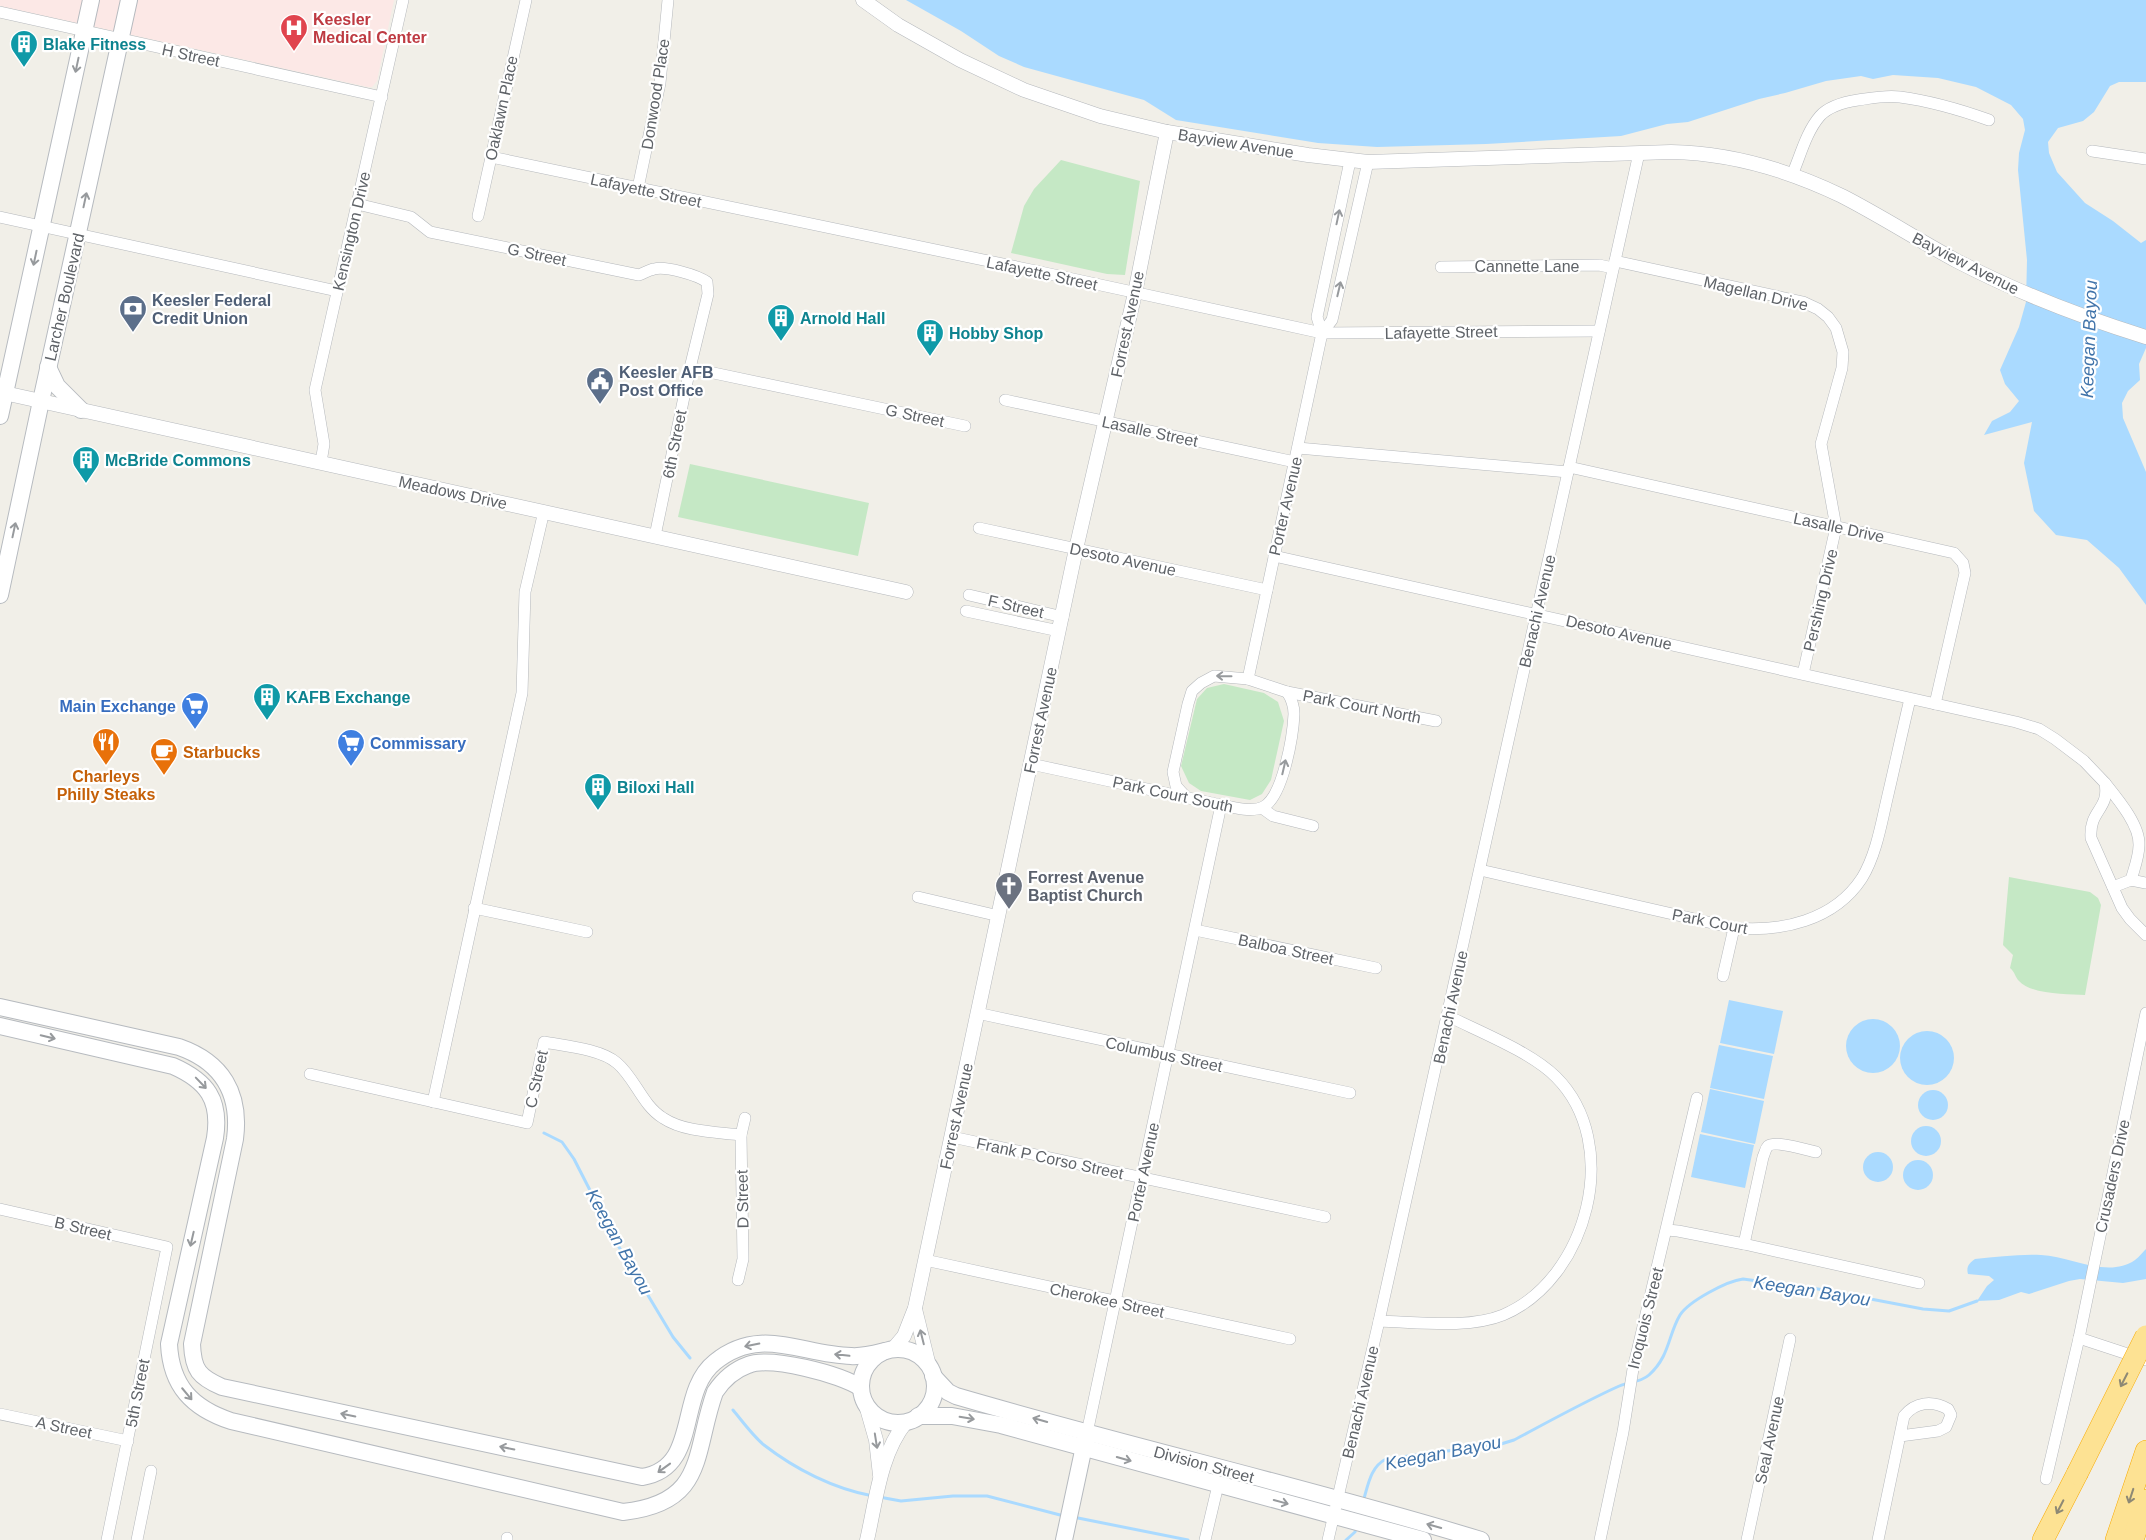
<svg xmlns="http://www.w3.org/2000/svg" width="2146" height="1540" viewBox="0 0 2146 1540" font-family="Helvetica,sans-serif">
	<rect width="100%" height="100%" fill="#f1efe8"/>
	<path fill="#fce8e6" d="M0 0H394L377 81 372 87H368L0 6Z"/>
	<g fill="#c5e8c5">
		<path d="M1061 160 1140 181 1125 275 1107 274 1011 253 1024 206 1034 189Z"/>
		<path d="M690 464 869 503 858 556 678 517Z"/>
		<path d="M1224 684 1264 693 1278 702 1284 721 1271 780 1262 794 1250 800 1201 791 1189 783 1181 766 1197 699 1207 688Z"/>
		<path d="M2009 877 2090 892 2098 898 2101 905 2085 995C2068 994 2032 995 2019 981 2015 977 2015 972 2010 968L2013 955 2003 945Z"/>
	</g>
	<g fill="#aadaff">
		<path d="M906 0H2146V82H2119L2110 86 2094 112 2083 121 2058 128 2048 142 2049 153 2057 172 2085 203 2113 221 2141 243 2146 240V348L2139 364 2140 380 2128 391 2122 403 2123 418 2146 472V605L2119 568 2087 540 2056 535 2034 511 2024 463 2032 422 1984 435 1992 421 2010 412 2019 401 2005 384 2000 370 2019 327 2026 302 2027 260 2018 170 2019 153 2025 130 2023 119 2011 105 1976 87 1938 78 1893 75 1873 79 1861 76 1826 81 1785 93 1759 99 1688 122 1667 124 1621 136 1486 144 1377 147 1318 143 1176 120 1144 100 1024 67 999 56 961 31Z"/>
		<path d="M1729 1000 1783 1011 1774 1054 1720 1043Z"/>
		<circle cx="1873" cy="1046" r="27"/>
		<circle cx="1927" cy="1058" r="27"/>
		<path d="M1719 1045 1773 1056 1764 1099 1710 1088Z"/>
		<path d="M1710 1089 1764 1101 1755 1144 1701 1132Z"/>
		<circle cx="1933" cy="1105" r="15"/>
		<circle cx="1926" cy="1141" r="15"/>
		<path d="M1700 1134 1754 1145 1745 1188 1691 1177Z"/>
		<circle cx="1878" cy="1167" r="15"/>
		<circle cx="1918" cy="1175" r="15"/>
		<path d="M2146 1249V1279L2123 1283 2080 1279 2069 1281 2029 1294 2021 1292 1999 1300 1977 1301 1987 1286 1994 1280 1989 1276 1968 1274C1966 1267 1969 1263 1975 1259 1997 1257 2019 1254 2041 1255 2070 1256 2108 1279 2135 1260 2139 1257 2143 1252 2146 1249Z"/>
	</g>
	<g fill="none" stroke-linecap="round" stroke-linejoin="round">
		<g stroke="#aadaff" stroke-width="3">
			<path d="M544 1133 562 1142 574 1159 619 1247 673 1337 690 1358"/>
			<path d="M733 1410C743 1422 753 1436 764 1445 795 1469 834 1489 873 1496"/>
			<path d="M879 1497 901 1501 953 1496H987L1064 1516"/>
			<path d="M1363 1502C1368 1486 1370 1467 1386 1459L1501 1444 1514 1440C1548 1422 1582 1403 1617 1387 1627 1382 1640 1383 1649 1375 1670 1356 1668 1335 1680 1315 1689 1301 1727 1281 1743 1279L1818 1289 1923 1309 1949 1311 1977 1301"/>
			<path d="M1073 1517 1188 1540"/>
			<path d="M1346 1540 1355 1532 1356 1527"/>
		</g>
		<defs>
			<g id="minor">
				<path d="M0 12 382 97"/>
				<path d="M2092 151 2146 159"/>
				<path d="M491 157 1036 271 1322 333 1599 331"/>
				<path d="M1792 175C1800 157 1806 132 1820 116 1829 106 1845 102 1858 100 1872 98 1886 95 1900 97 1930 101 1961 110 1989 120"/>
				<path d="M638 188 660 83 668 0"/>
				<path d="M357 204 411 217 430 232 639 275C644 273 649 270 654 269 666 266 697 275 707 282L708 294 690 368 655 536"/>
				<path d="M478 216 526 0"/>
				<path d="M0 217 337 291"/>
				<path d="M1615 261 1803 302 1818 309 1828 317 1836 328 1843 352 1842 368 1821 444 1836 527 1803 674"/>
				<path d="M1441 267 1599 265 1613 268"/>
				<path d="M1322 333 1332 320 1368 162"/>
				<path d="M690 368 965 426"/>
				<path d="M1005 400 1295 462"/>
				<path d="M1298 448 1568 472"/>
				<path d="M321 462 324 444 315 390 403 0"/>
				<path d="M1569 467 1954 553 1963 563 1965 573 1935 704"/>
				<path d="M979 528 1267 590"/>
				<path d="M1274 556 2016 722 2039 729 2055 739 2084 761 2105 783C2110 810 2089 809 2091 838L2122 908 2130 919 2146 935"/>
				<path d="M969 595 1063 617"/>
				<path d="M966 611 1059 631"/>
				<path d="M1248 679 1322 333 1317 317 1350 161"/>
				<path d="M1031 764 1221 805C1234 807 1251 813 1263 807 1283 797 1293 736 1294 714 1294 706 1291 698 1287 692"/>
				<path d="M2105 783C2117 798 2140 825 2139 845 2139 857 2134 869 2131 880"/>
				<path d="M1186 797 1176 786 1173 772 1188 704 1192 691 1201 683 1214 676 1248 679 1287 692 1436 721"/>
				<path d="M1262 808 1273 816 1313 826"/>
				<path d="M1480 870 1734 928C1781 932 1834 921 1862 878 1876 855 1881 825 1887 799 1895 765 1902 732 1910 699"/>
				<path d="M2113 887 2131 880 2146 883"/>
				<path d="M918 897 999 916"/>
				<path d="M474 908 587 932"/>
				<path d="M1195 930 1376 968"/>
				<path d="M1723 976 1734 928"/>
				<path d="M977 1013 1350 1093"/>
				<path d="M310 1074 527 1123 544 1042C565 1046 601 1049 617 1063 635 1078 642 1105 663 1118 684 1132 716 1132 741 1135"/>
				<path d="M433 1102 522 693 525 592 544 511"/>
				<path d="M952 1137 1325 1217"/>
				<path d="M0 1209 167 1247 107 1540"/>
				<path d="M1667 1230 1678 1231 1744 1244 1919 1283"/>
				<path d="M1744 1244 1763 1157C1765 1153 1765 1149 1768 1146 1775 1140 1806 1150 1816 1152"/>
				<path d="M925 1260 1290 1339"/>
				<path d="M738 1280 743 1259 741 1135 745 1118"/>
				<path d="M1379 1321C1417 1322 1469 1329 1503 1315 1588 1279 1623 1144 1556 1077 1531 1052 1480 1032 1448 1016"/>
				<path d="M2079 1338 2146 1360"/>
				<path d="M0 1414 128 1441"/>
				<path d="M1087 1433 1221 805"/>
				<path d="M2046 1479 2079 1338 2146 1013"/>
				<path d="M137 1540 151 1471"/>
				<path d="M507 1540V1538"/>
				<path d="M1205 1540 1218 1485"/>
				<path d="M1328 1540 1379 1321 1639 153"/>
				<path d="M1600 1540 1623 1432 1633 1369 1697 1098"/>
				<path d="M1747 1540 1790 1339"/>
				<path d="M1878 1540 1904 1416C1915 1402 1932 1400 1948 1409L1951 1415 1946 1427 1938 1431 1900 1436"/>
			</g>
			<g id="tertiary">
				<path d="M863 0 898 25 960 60 1024 90 1100 116 1167 132 1308 155 1368 162 1671 152C1731 153 1788 170 1842 196 1881 216 1918 240 1957 261 2017 292 2081 317 2146 337"/>
				<path d="M0 392 906 592"/>
				<path d="M915 1309 929 1366"/>
				<path d="M893 1349 904 1336 915 1308 1076 549 1135 293 1167 132"/>
				<path d="M866 1405 876 1440 880 1475"/>
				<path d="M867 1540C876 1501 880 1454 906 1422"/>
			</g>
			<g id="secondary">
				<path d="M48 367 57 386 81 410"/>
				<path d="M0 416 91 0"/>
				<path d="M0 595 41 401 129 0"/>
				<path d="M0 1007 179 1047C222 1062 241 1093 235 1139L192 1344C193 1370 199 1377 222 1387L642 1477C701 1468 676 1393 715 1362 760 1325 802 1355 851 1356 862 1357 873 1354 885 1351"/>
				<path d="M0 1026 173 1066C207 1081 221 1100 215 1138L169 1344C171 1386 192 1408 231 1421L623 1512C707 1503 693 1453 715 1392 723 1380 734 1370 748 1365 771 1356 840 1374 861 1388"/>
				<circle cx="898" cy="1386" r="37"/>
				<path d="M933 1376 948 1392 956 1396C1130 1447 1307 1487 1481 1540"/>
				<path d="M918 1416H952L1001 1425 1423 1540"/>
				<path d="M1064 1540 1086 1437"/>
			</g>
			<g id="motorway">
				<path d="M2043 1540 2077 1474"/>
				<path d="M2116 1540 2146 1451"/>
				<path d="M2133 1540 2146 1500"/>
			</g>
		</defs>
		<use href="#minor" stroke="#b5b8bc" stroke-width="12"/>
		<use href="#tertiary" stroke="#b5b8bc" stroke-width="15"/>
		<use href="#secondary" stroke="#b6babf" stroke-width="18"/>
		<use href="#motorway" stroke="#f9ab00" stroke-width="22"/>
		<use href="#minor" stroke="#fff" stroke-width="11"/>
		<use href="#tertiary" stroke="#fff" stroke-width="14"/>
		<use href="#secondary" stroke="#fff" stroke-width="16"/>
		<use href="#motorway" stroke="#fde293" stroke-width="21"/>
		<defs>
			<path id="motorway-bridge" d="M2077 1474 2146 1336"/>
		</defs>
		<use href="#motorway-bridge" stroke="#f9ab00" stroke-width="22" stroke-linecap="butt"/>
		<use href="#motorway-bridge" stroke="#fde293" stroke-width="21"/>
	</g>
	<defs><path id="oneway-shaft" d="M-6 0H5M1.5-3L5.5 0L1.5 3" fill="none" stroke-width="1.6" stroke-linecap="round" stroke-linejoin="round" transform="scale(1.25)"/></defs>
	<g stroke="#979a9d">
		<use href="#oneway-shaft" transform="translate(77 65) rotate(102)"/>
		<use href="#oneway-shaft" transform="translate(85 200) rotate(-78)"/>
		<use href="#oneway-shaft" transform="translate(1338 217) rotate(-78)"/>
		<use href="#oneway-shaft" transform="translate(35 258) rotate(102)"/>
		<use href="#oneway-shaft" transform="translate(1339 289) rotate(-77)"/>
		<use href="#oneway-shaft" transform="translate(14 530) rotate(-78)"/>
		<use href="#oneway-shaft" transform="translate(1224 676) rotate(-179)"/>
		<use href="#oneway-shaft" transform="translate(1284 767) rotate(-77)"/>
		<use href="#oneway-shaft" transform="translate(48 1037) rotate(13)"/>
		<use href="#oneway-shaft" transform="translate(201 1083) rotate(46)"/>
		<use href="#oneway-shaft" transform="translate(192 1239) rotate(103)"/>
		<use href="#oneway-shaft" transform="translate(922 1337) rotate(-104)"/>
		<use href="#oneway-shaft" transform="translate(752 1345) rotate(169)"/>
		<use href="#oneway-shaft" transform="translate(842 1355) rotate(-174)"/>
		<use href="#oneway-shaft" transform="translate(187 1394) rotate(50)"/>
		<use href="#oneway-shaft" transform="translate(348 1415) rotate(-168)"/>
		<use href="#oneway-shaft" transform="translate(967 1418) rotate(9)"/>
		<use href="#oneway-shaft" transform="translate(1040 1420) rotate(-164)"/>
		<use href="#oneway-shaft" transform="translate(876 1441) rotate(81)"/>
		<use href="#oneway-shaft" transform="translate(507 1448) rotate(-168)"/>
		<use href="#oneway-shaft" transform="translate(1124 1459) rotate(16)"/>
		<use href="#oneway-shaft" transform="translate(664 1468) rotate(144)"/>
		<use href="#oneway-shaft" transform="translate(1281 1502) rotate(15)"/>
		<use href="#oneway-shaft" transform="translate(1434 1526) rotate(-164)"/>
	</g>
	<g stroke="#8e8975">
		<use href="#oneway-shaft" transform="translate(2124 1380) rotate(117)"/>
		<use href="#oneway-shaft" transform="translate(2131 1496) rotate(108)"/>
		<use href="#oneway-shaft" transform="translate(2060 1507) rotate(117)"/>
	</g>
	<defs>
		<symbol id="hospital-pin" viewBox="-11 -11 22 30"><path d="M0 17L-7.5 6A9.5 9.5 0 1 1 7.5 6Z" fill="#e0444e" stroke="#fff"/><path d="M-5-5h3v3.5h4V-5h3V5h-3V1.5h-4V5h-3Z" fill="#fff"/></symbol>
		<symbol id="building-pin" viewBox="-11 -11 22 30"><path d="M0 17L-7.5 6A9.5 9.5 0 1 1 7.5 6Z" fill="#0f9aa8" stroke="#fff"/><path d="M-4-6H4V6H1V3H-1V6H-4ZM-2.5-4.3h1.7v1.8h-1.7ZM.8-4.3h1.7v1.8H.8ZM-2.5-1h1.7V.8h-1.7ZM.8-1h1.7V.8H.8Z" fill="#fff"/></symbol>
		<symbol id="bank-pin" viewBox="-11 -11 22 30"><path d="M0 17L-7.5 6A9.5 9.5 0 1 1 7.5 6Z" fill="#5c6f8a" stroke="#fff"/><path d="M-6-4H6V4H-6ZM0-2.3a2.3 2.3 0 1 0 0 4.6a2.3 2.3 0 1 0 0-4.6Z" fill="#fff"/></symbol>
		<symbol id="civic-pin" viewBox="-11 -11 22 30"><path d="M0 17L-7.5 6A9.5 9.5 0 1 1 7.5 6Z" fill="#5c6f8a" stroke="#fff"/><path d="M-.6-6.5H3V-4.5H.6V-3L4-1V1h2V6H-6V1h2V-1L-.6-3ZM-1.2 2.5V6h2.4V2.5Z" fill="#fff"/></symbol>
		<symbol id="supermarket-pin" viewBox="-11 -11 22 30"><path d="M0 17L-7.5 6A9.5 9.5 0 1 1 7.5 6Z" fill="#3f7fe0" stroke="#fff"/><path d="M-6-5.5h2.5l.6 2H6L4.5 2H-2.5L-4.4-4H-6ZM-1.5 3.2a1.3 1.3 0 1 0 .1 0ZM3 3.2a1.3 1.3 0 1 0 .1 0Z" fill="#fff"/></symbol>
		<symbol id="restaurant-pin" viewBox="-11 -11 22 30"><path d="M0 17L-7.5 6A9.5 9.5 0 1 1 7.5 6Z" fill="#e8710a" stroke="#fff"/><path d="M-5-6h1v4h1v-4h1v4h1v-4h1v5L-1.5 .5V6h-2V.5L-5-1ZM5-6V6H3V1.5H1.5Q1.5-4 5-6Z" fill="#fff"/></symbol>
		<symbol id="cafe-pin" viewBox="-11 -11 22 30"><path d="M0 17L-7.5 6A9.5 9.5 0 1 1 7.5 6Z" fill="#e8710a" stroke="#fff"/><path d="M-5.5-4.5H6V0H3Q3 3.5 0 3.5H-2.5Q-5.5 3.5-5.5 0ZM3-3.2v2h1.7v-2ZM-6 4.5H4V6H-6Z" fill="#fff"/></symbol>
		<symbol id="church-pin" viewBox="-11 -11 22 30"><path d="M0 17L-7.5 6A9.5 9.5 0 1 1 7.5 6Z" fill="#6b7280" stroke="#fff"/><path d="M-1.2-6h2.4v3.5h3.3v2.4h-3.3V6h-2.4V-.1h-3.3v-2.4h3.3Z" fill="#fff"/></symbol>
	</defs>
	<g fill-rule="evenodd">
		<use href="#hospital-pin" x="278" y="12" width="32" height="43"/>
		<use href="#building-pin" x="8" y="28" width="32" height="43"/>
		<use href="#bank-pin" x="117" y="293" width="32" height="43"/>
		<use href="#building-pin" x="765" y="302" width="32" height="43"/>
		<use href="#building-pin" x="914" y="317" width="32" height="43"/>
		<use href="#civic-pin" x="584" y="365" width="32" height="43"/>
		<use href="#building-pin" x="70" y="444" width="32" height="43"/>
		<use href="#building-pin" x="251" y="681" width="32" height="43"/>
		<use href="#supermarket-pin" x="179" y="690" width="32" height="43"/>
		<use href="#restaurant-pin" x="90" y="726" width="32" height="43"/>
		<use href="#supermarket-pin" x="335" y="727" width="32" height="43"/>
		<use href="#cafe-pin" x="148" y="736" width="32" height="43"/>
		<use href="#building-pin" x="582" y="771" width="32" height="43"/>
		<use href="#church-pin" x="993" y="870" width="32" height="43"/>
	</g>
	<g text-anchor="middle" stroke-width="4.5" stroke-linejoin="round" paint-order="stroke">
		<g font-size="16" font-weight="bold" fill="#be3a42" stroke="#fff" text-anchor="start">
			<text x="313" y="25">Keesler<tspan x="313" dy="18">Medical Center</tspan></text>
		</g>
		<g font-size="16" font-weight="bold" fill="#0d838f" stroke="#fff" text-anchor="start">
			<text x="43" y="50">Blake Fitness</text>
			<text x="800" y="324">Arnold Hall</text>
			<text x="949" y="339">Hobby Shop</text>
			<text x="105" y="466">McBride Commons</text>
			<text x="286" y="703">KAFB Exchange</text>
			<text x="617" y="793">Biloxi Hall</text>
		</g>
		<g font-size="16" fill="#5f6368" stroke="#fff">
			<text transform="translate(191 55) rotate(12)" y="6">H Street</text>
			<text transform="translate(655 94) rotate(-81)" y="6">Donwood Place</text>
			<text transform="translate(501 108) rotate(-78)" y="6">Oaklawn Place</text>
			<text transform="translate(1236 143) rotate(9)" y="6">Bayview Avenue</text>
			<text transform="translate(646 190) rotate(12)" y="6">Lafayette Street</text>
			<text transform="translate(351 231) rotate(-77)" y="6">Kensington Drive</text>
			<text transform="translate(537 254) rotate(12)" y="6">G Street</text>
			<text transform="translate(1966 263) rotate(27)" y="6">Bayview Avenue</text>
			<text x="1527" y="272">Cannette Lane</text>
			<text transform="translate(1042 273) rotate(12)" y="6">Lafayette Street</text>
			<text transform="translate(1756 293) rotate(13)" y="6">Magellan Drive</text>
			<text transform="translate(64 297) rotate(-77)" y="6">Larcher Boulevard</text>
			<text transform="translate(1127 324) rotate(-78)" y="6">Forrest Avenue</text>
			<text transform="translate(1441 332) rotate(-1)" y="6">Lafayette Street</text>
			<text transform="translate(915 415) rotate(12)" y="6">G Street</text>
			<text transform="translate(1150 431) rotate(12)" y="6">Lasalle Street</text>
			<text transform="translate(674 444) rotate(-79)" y="6">6th Street</text>
			<text transform="translate(453 492) rotate(12)" y="6">Meadows Drive</text>
			<text transform="translate(1285 506) rotate(-77)" y="6">Porter Avenue</text>
			<text transform="translate(1839 527) rotate(12)" y="6">Lasalle Drive</text>
			<text transform="translate(1123 559) rotate(12)" y="6">Desoto Avenue</text>
			<text transform="translate(1820 600) rotate(-77)" y="6">Pershing Drive</text>
			<text transform="translate(1016 606) rotate(13)" y="6">F Street</text>
			<text transform="translate(1537 611) rotate(-77)" y="6">Benachi Avenue</text>
			<text transform="translate(1619 632) rotate(13)" y="6">Desoto Avenue</text>
			<text transform="translate(1362 706) rotate(11)" y="6">Park Court North</text>
			<text transform="translate(1040 720) rotate(-78)" y="6">Forrest Avenue</text>
			<text transform="translate(1173 794) rotate(12)" y="6">Park Court South</text>
			<text transform="translate(1710 921) rotate(11)" y="6">Park Court</text>
			<text transform="translate(1286 949) rotate(12)" y="6">Balboa Street</text>
			<text transform="translate(1450 1007) rotate(-78)" y="6">Benachi Avenue</text>
			<text transform="translate(1164 1054) rotate(12)" y="6">Columbus Street</text>
			<text transform="translate(536 1079) rotate(-78)" y="6">C Street</text>
			<text transform="translate(956 1116) rotate(-78)" y="6">Forrest Avenue</text>
			<text transform="translate(1050 1158) rotate(12)" y="6">Frank P Corso Street</text>
			<text transform="translate(1143 1172) rotate(-78)" y="6">Porter Avenue</text>
			<text transform="translate(2112 1176) rotate(-78)" y="6">Crusaders Drive</text>
			<text transform="translate(742 1199) rotate(-91)" y="6">D Street</text>
			<text transform="translate(83 1228) rotate(13)" y="6">B Street</text>
			<text transform="translate(1107 1300) rotate(12)" y="6">Cherokee Street</text>
			<text transform="translate(1645 1318) rotate(-76)" y="6">Iroquois Street</text>
			<text transform="translate(137 1393) rotate(-79)" y="6">5th Street</text>
			<text transform="translate(1360 1402) rotate(-77)" y="6">Benachi Avenue</text>
			<text transform="translate(64 1427) rotate(12)" y="6">A Street</text>
			<text transform="translate(1769 1440) rotate(-78)" y="6">Seal Avenue</text>
			<text transform="translate(1204 1464) rotate(15)" y="6">Division Street</text>
		</g>
		<g font-size="16" font-weight="bold" fill="#4e5e75" stroke="#fff" text-anchor="start">
			<text x="152" y="306">Keesler Federal<tspan x="152" dy="18">Credit Union</tspan></text>
			<text x="619" y="378">Keesler AFB<tspan x="619" dy="18">Post Office</tspan></text>
		</g>
		<g font-size="16" font-weight="bold" fill="#366cbe" stroke="#fff" text-anchor="end">
			<text x="176" y="712">Main Exchange</text>
			<text x="370" y="749" text-anchor="start">Commissary</text>
		</g>
		<g font-size="16" font-weight="bold" fill="#c56008" stroke="#fff" text-anchor="start">
			<text x="183" y="758">Starbucks</text>
			<text x="106" y="782" text-anchor="middle">Charleys<tspan x="106" dy="18">Philly Steaks</tspan></text>
		</g>
		<g font-size="16" font-weight="bold" fill="#5b616d" stroke="#fff" text-anchor="start">
			<text x="1028" y="883">Forrest Avenue<tspan x="1028" dy="18">Baptist Church</tspan></text>
		</g>
		<g font-size="18" font-style="italic" fill="#4174aa" stroke="#fff">
			<text transform="translate(2089 339) rotate(-88)" y="6">Keegan Bayou</text>
			<text transform="translate(619 1242) rotate(61)" y="6">Keegan Bayou</text>
			<text transform="translate(1812 1291) rotate(9)" y="6">Keegan Bayou</text>
			<text transform="translate(1443 1453) rotate(-11)" y="6">Keegan Bayou</text>
		</g>
	</g>
</svg>
